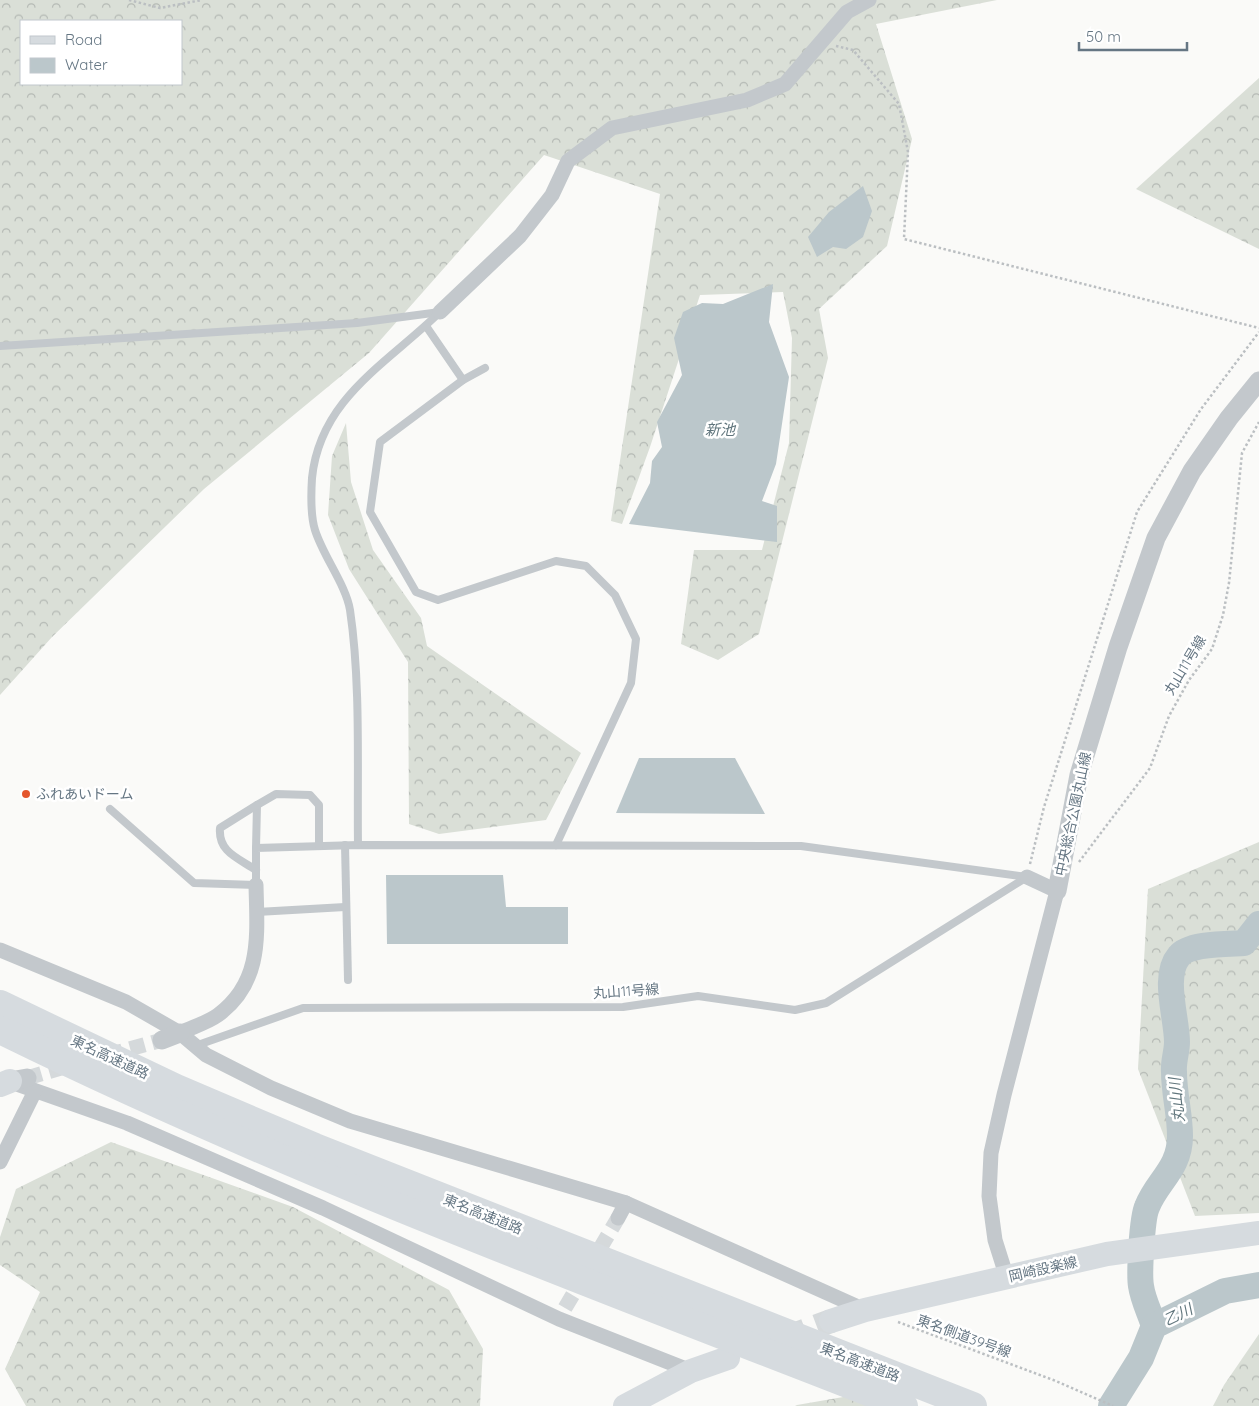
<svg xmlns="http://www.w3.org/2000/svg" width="1259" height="1406" viewBox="0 0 1259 1406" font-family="Quicksand,'Noto Sans JP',sans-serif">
	<defs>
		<pattern id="forest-crowns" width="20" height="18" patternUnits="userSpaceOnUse" patternTransform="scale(1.25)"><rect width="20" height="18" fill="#dadfd7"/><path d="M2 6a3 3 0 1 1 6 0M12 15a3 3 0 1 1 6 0" fill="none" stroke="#b4b9b4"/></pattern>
	</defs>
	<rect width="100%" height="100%" fill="#fafaf8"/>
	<g fill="url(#forest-crowns)" fill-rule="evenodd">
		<path d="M0 0H997L876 24 912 139 887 246 819 309 828 358 759 634 718 660 681 644 694 550H762L789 443 792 338 783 292 700 295 650 447 622 524 611 521 660 194 544 155 369 353 204 489 52 637 0 695ZM21 21H181V84H21Z"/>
		<path d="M1259 78V249L1136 189Z"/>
		<path d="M346 423 351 482 373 550 421 618 427 646 581 753 546 820 439 834 409 824 408 662 349 569 328 515 332 456Z"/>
		<path d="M1259 842V1213L1195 1216 1138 1069 1148 889Z"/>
		<path d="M111 1142 293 1207 449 1290 483 1349 480 1406H26L5 1369 40 1292 0 1265V1237L16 1189Z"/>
		<path d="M1259 1334V1406H1213L1224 1385Z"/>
		<path d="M849 1396 869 1406H795L797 1405Z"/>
	</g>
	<g fill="#bbc7cb">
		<path d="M863 186 872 211 863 237 846 249 833 247 817 257 808 237 829 212Z"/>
		<path d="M773 284 769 322 789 377 776 464 762 501 777 506V542L629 524 650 483 652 461 662 447 657 422 682 375 674 338 683 312 702 303 723 304Z"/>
		<path d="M639 758H735L765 814 616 813Z"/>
		<path d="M386 875H503L506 907H568V944H387Z"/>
	</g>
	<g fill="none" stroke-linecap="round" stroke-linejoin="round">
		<g stroke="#bbc7cb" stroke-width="26">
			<path d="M1154 1326C1150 1313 1143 1300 1141 1286 1139 1274 1142 1218 1147 1207 1157 1181 1180 1169 1180 1136 1180 1114 1174 1094 1174 1072 1173 1062 1177 1052 1177 1042 1177 1018 1162 976 1179 956 1189 943 1228 944 1244 943L1259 924"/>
			<path d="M1111 1406 1141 1358 1154 1326 1225 1291 1259 1285"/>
		</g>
		<g stroke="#d5d9db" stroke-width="15" stroke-dasharray="15 8" stroke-linecap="butt">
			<path d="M108 1055 162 1040"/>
			<path d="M27 1078 71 1065"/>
			<path d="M565 1308 618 1218"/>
		</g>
		<path stroke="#d5d9db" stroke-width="24" stroke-dasharray="24 12" stroke-linecap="butt" d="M783 1339 831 1321"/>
		<g stroke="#bbbfc2" stroke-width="2.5" stroke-dasharray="2.5 2.5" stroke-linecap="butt">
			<path d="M129 0 160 8 202 0"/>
			<path d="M836 46 853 50 899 104 908 152 904 239 1259 328"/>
			<path d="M1079 862 1150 768 1169 716 1189 680 1212 649 1223 615 1229 583 1242 453 1259 422"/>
			<path d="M1030 864 1044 807 1137 512 1201 409 1259 332"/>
			<path d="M898 1322 1056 1381 1113 1406"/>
		</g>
		<g stroke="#c3c8cc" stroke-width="8">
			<path d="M426 326 463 380"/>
			<path d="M0 346 357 323 440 312"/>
			<path d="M485 368 463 380 380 442 370 512 416 592 438 600 556 561 586 566 615 595 636 639 631 683 556 845"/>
			<path d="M110 809 194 883 256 885V848L358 845 801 846 1027 877"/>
			<path d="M345 845 348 980"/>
			<path d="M358 845C357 770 361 684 350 610 346 585 323 556 315 530 310 514 311 494 312 478 320 398 388 363 440 312"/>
			<path d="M256 848 257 805 276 794 310 795 319 805V846"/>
			<path d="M256 870C238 858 218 852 220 828L257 805"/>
			<path d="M257 912 345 907"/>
			<path d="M195 1046 303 1008 623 1007 698 996 795 1010 826 1003 1027 877"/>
		</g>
		<g stroke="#c3c8cc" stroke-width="15">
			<path d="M440 312 520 236 552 195 568 161 612 128 747 100 785 84 847 12 869 0"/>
			<path d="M0 950 126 1002 180 1033 206 1055 271 1088 350 1121 626 1203 865 1310"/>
			<path d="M180 1033C192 1027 207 1023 218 1015 263 982 257 934 256 885"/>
			<path d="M8 1081 127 1123 323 1208 559 1319 691 1371"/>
			<path d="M0 1162 35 1091"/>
			<path d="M618 1218 626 1203"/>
			<path d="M1007 1278 995 1240 989 1196 991 1153 1004 1095 1057 891 1027 877"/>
		</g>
		<g stroke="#c3c8cc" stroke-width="19">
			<path d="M1057 891 1079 775 1118 647 1156 538 1192 471 1229 418 1259 381"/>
			<path d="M162 1040 180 1033"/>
			<path d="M10 1081 27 1078"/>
		</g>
		<g stroke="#d6dbdf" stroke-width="24">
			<path d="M0 1085 10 1081"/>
			<path d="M831 1321 865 1310 1107 1254 1259 1233"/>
			<path d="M625 1406 691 1371 728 1358"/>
		</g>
		<g stroke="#d6dbdf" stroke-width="28">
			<path d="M0 1004 176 1088 315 1147 973 1406"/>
			<path d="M0 1030C293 1174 600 1287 904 1406"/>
		</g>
	</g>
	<circle fill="#e4572e" stroke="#fff" stroke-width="2" cx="26" cy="794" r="5"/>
	<g text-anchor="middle" stroke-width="5" stroke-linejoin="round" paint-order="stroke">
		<g font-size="14" fill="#657683" stroke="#fff">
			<text transform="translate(1185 665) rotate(-59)" y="5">丸山11号線</text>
			<text transform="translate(1073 814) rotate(-78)" y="5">中央総合公園丸山線</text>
			<text transform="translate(626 991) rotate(-4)" y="5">丸山11号線</text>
			<text transform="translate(110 1057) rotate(25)" y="5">東名高速道路</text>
			<text transform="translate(483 1214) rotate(22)" y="5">東名高速道路</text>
			<text transform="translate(1043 1269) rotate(-13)" y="5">岡崎設楽線</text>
			<text transform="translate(964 1336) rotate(20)" y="5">東名側道39号線</text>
			<text transform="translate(860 1362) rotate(21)" y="5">東名高速道路</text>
		</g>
		<g font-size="14" fill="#657683" stroke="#fff" text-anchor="start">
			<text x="36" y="799">ふれあいドーム</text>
		</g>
		<g font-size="15" font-style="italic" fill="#60757c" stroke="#fff">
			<text x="720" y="435">新池</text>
			<text transform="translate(1177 1100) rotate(-96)" y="5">丸山川</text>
			<text transform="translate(1178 1315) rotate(-26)" y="5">乙川</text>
		</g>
	</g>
	<rect x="20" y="20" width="162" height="65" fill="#ffffff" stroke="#c1c8cd"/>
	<rect x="30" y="36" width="25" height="8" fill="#d6dbdf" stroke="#c1c8cd"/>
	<text x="65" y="45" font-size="15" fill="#657683">Road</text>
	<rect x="30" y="58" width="25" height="15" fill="#bbc7cb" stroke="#c1c8cd"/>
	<text x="65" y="70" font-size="15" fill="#657683">Water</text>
	<path d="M1079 42v8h108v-8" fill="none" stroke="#657683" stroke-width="2.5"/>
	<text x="1086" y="42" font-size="15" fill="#657683" stroke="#ffffff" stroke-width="4" paint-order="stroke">50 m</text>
</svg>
